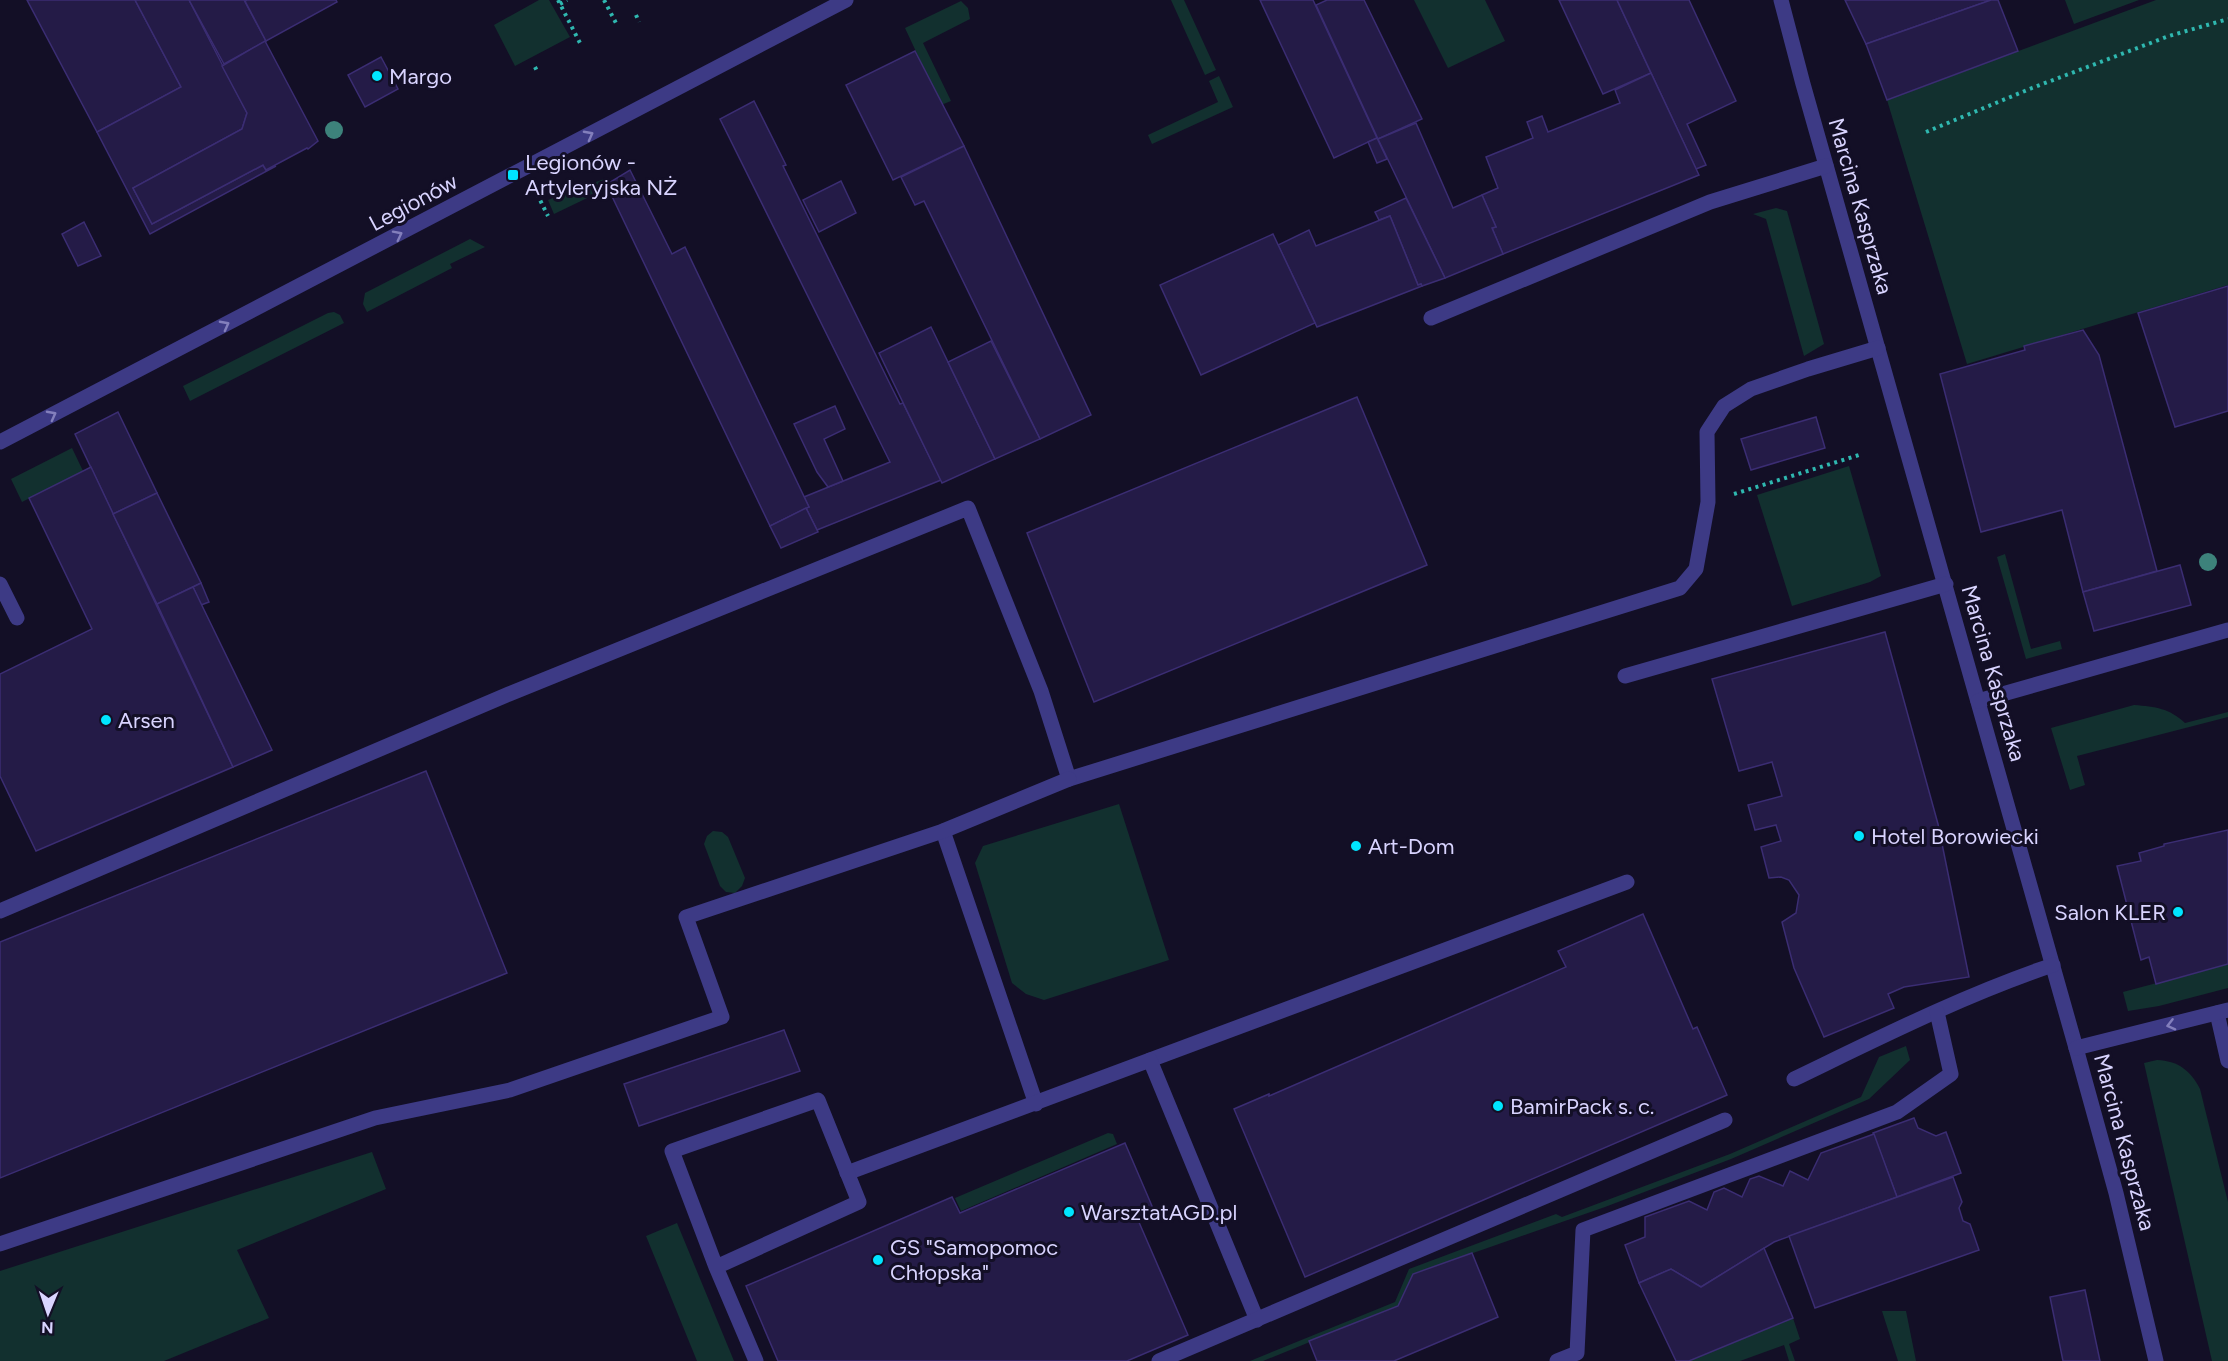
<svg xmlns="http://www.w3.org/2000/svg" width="2228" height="1361" viewBox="0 0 2228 1361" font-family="Figtree,sans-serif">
	<rect width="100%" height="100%" fill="#130f26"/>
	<g fill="#12302f">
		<path d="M539 0H549L570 37 515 66 494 25Z"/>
		<path d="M1171 0H1184L1216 70 1205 75Z"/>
		<path d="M1414 0H1485L1505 41 1448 68Z"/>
		<path d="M2065 0H2139L2074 24Z"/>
		<path d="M2156 0H2228V285L1967 364 1887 100Z"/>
		<path d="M961 1 968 8 970 19 923 43 951 101 941 105 905 28Z"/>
		<path d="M1219 76 1233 107 1152 144 1148 135 1218 102 1209 81Z"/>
		<path d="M604 179 608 188 554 214 548 200Z"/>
		<path d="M1776 208 1787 211 1824 344 1804 356 1766 219 1753 214Z"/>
		<path d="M470 239 485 247 450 264 452 268 367 312 363 304 365 293Z"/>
		<path d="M334 312 340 315 344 323 190 401 183 386 328 313Z"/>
		<path d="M72 448 83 471 22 502 11 479Z"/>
		<path d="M1849 466 1881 576 1870 582 1792 606 1757 495Z"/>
		<path d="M2005 554 2031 649 2060 641 2062 649 2026 659 1997 557Z"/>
		<path d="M2134 705C2156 707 2169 708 2185 723L2228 712V717L2077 756 2085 785 2070 790 2051 728Z"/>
		<path d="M1119 804 1169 960 1044 1000 1026 994 1012 983 975 863 983 846Z"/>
		<path d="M713 831 722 832 728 837 745 878 742 886 735 893 726 892 720 886 704 844 707 836Z"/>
		<path d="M2228 964V988L2159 1006 2128 1011 2123 992Z"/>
		<path d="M1906 1046 1910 1060 1869 1099 1731 1159 1605 1207 1413 1274 1398 1306 1263 1361H1250L1395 1302 1409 1269 1556 1214 1562 1217 1730 1154 1861 1097 1879 1057Z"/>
		<path d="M2157 1060C2178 1061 2190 1070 2200 1089L2228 1202V1361H2212L2144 1063Z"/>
		<path d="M1108 1133 1113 1134 1117 1144 961 1211 955 1198Z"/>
		<path d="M372 1152 386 1189 237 1250 269 1318 164 1361H0V1271Z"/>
		<path d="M677 1223 734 1361H697L646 1236Z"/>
		<path d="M1882 1311H1906L1916 1361H1898Z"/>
		<path d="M1793 1318 1800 1339 1789 1344 1795 1361H1789L1784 1345 1740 1361H1689Z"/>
	</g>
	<g fill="#241b47" stroke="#3b2d73" stroke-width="1.5">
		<path d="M27 0H135L181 87 97 132Z"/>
		<path d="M135 0H189L247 113 242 129 133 188 152 224 263 165 266 170 276 166 150 234 97 132 181 87Z"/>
		<path d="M189 0H244L266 41 224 64Z"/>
		<path d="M247 0H336L337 2 266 41 245 1Z"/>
		<path d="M1260 0H1313L1377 138 1334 158Z"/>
		<path d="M1327 0H1364L1422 119 1378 139 1316 5Z"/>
		<path d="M1559 0H1617L1651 73 1603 94Z"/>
		<path d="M1617 0H1689L1736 101 1687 124 1706 165 1696 169Z"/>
		<path d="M1845 0H1991L1866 44Z"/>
		<path d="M1991 0H1998L2018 51 1887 100 1866 44Z"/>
		<path d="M265 41 318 141 308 149 307 148 266 170 263 165 152 224 133 188 242 129 247 113 222 66Z"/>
		<path d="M915 51 964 146 893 180 846 85Z"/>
		<path d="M381 57 398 89 365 107 348 75Z"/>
		<path d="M1651 73 1699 175 1503 254 1492 228 1496 227 1482 195 1498 188 1486 157 1533 138 1527 122 1542 116 1548 132 1620 103 1615 90Z"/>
		<path d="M754 101 786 165 783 166 888 380 900 404 903 403 941 480 817 530 806 508 809 507 804 497 890 462 720 119Z"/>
		<path d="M1416 123 1453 208 1482 195 1496 227 1492 228 1503 254 1445 278 1378 139Z"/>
		<path d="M1377 138 1387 159 1377 163 1368 142Z"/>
		<path d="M964 146 1091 415 1040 439 924 201 915 205 901 177Z"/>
		<path d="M630 170 672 254 685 247 809 507 770 526 608 188 607 184Z"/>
		<path d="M841 181 856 213 819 232 803 200Z"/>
		<path d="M1406 198 1445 278 1422 286 1421 284 1418 285 1390 216 1379 220 1375 212Z"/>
		<path d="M1390 216 1418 285 1421 284 1422 286 1317 327 1278 245 1309 230 1316 246Z"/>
		<path d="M84 222 101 256 78 266 62 234Z"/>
		<path d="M1273 234 1315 323 1201 375 1160 285Z"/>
		<path d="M2228 286V411L2175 427 2138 313Z"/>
		<path d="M931 327 995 459 942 483 879 353Z"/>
		<path d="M2083 330 2099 355 2157 571 2083 592 2062 510 1981 532 1940 374 2025 350 2024 346Z"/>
		<path d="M991 341 1040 439 995 459 948 362Z"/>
		<path d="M1357 397 1427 565 1094 702 1027 533Z"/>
		<path d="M835 406 845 429 824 439 843 481 828 487 817 472 794 424Z"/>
		<path d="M118 412 157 493 113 514 75 434Z"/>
		<path d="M1816 417 1825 448 1751 470 1741 439Z"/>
		<path d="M91 467 233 767 36 851 0 776V674L92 629 29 498Z"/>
		<path d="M157 493 201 583 157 604 113 514Z"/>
		<path d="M806 508 818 532 781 548 770 526Z"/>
		<path d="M2180 565 2191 605 2094 631 2083 592Z"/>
		<path d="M201 583 209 602 201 605 193 587Z"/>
		<path d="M193 587 272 750 233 767 157 604Z"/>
		<path d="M1885 632 1938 824 1969 977 1904 987 1888 994 1894 1008 1824 1037 1794 968 1782 922 1796 913 1799 895 1789 880 1781 877 1769 878 1761 847 1781 841 1776 825 1755 830 1748 805 1782 796 1772 762 1739 771 1712 679Z"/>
		<path d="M426 771 507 973 0 1178V942Z"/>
		<path d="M2228 830V964L2156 984 2149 957 2141 960 2117 866 2141 861 2139 853 2164 846V844Z"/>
		<path d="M1643 914 1693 1029 1697 1027 1727 1095 1305 1277 1234 1109 1269 1094V1096L1566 967 1558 951Z"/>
		<path d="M784 1030 800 1071 639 1126 624 1084Z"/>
		<path d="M1914 1118 1918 1128 1936 1136 1946 1132 1961 1173 1897 1197 1873 1133Z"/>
		<path d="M1874 1134 1897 1197 1774 1242 1701 1287 1671 1269 1639 1283 1625 1245 1645 1237V1217L1689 1201 1707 1210 1714 1192 1724 1188 1742 1197 1750 1179 1759 1176 1783 1186 1790 1171 1808 1180 1821 1153Z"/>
		<path d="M1125 1143 1155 1213 1138 1220 1188 1335 1127 1361H778L746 1286 952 1197 960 1213Z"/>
		<path d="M1953 1177 1962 1202 1959 1208 1963 1221 1970 1224 1979 1250 1815 1308 1789 1236Z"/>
		<path d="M1764 1248 1793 1318 1689 1361H1676L1639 1283 1671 1269 1701 1287Z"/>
		<path d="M1472 1253 1498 1317 1394 1361H1317L1309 1341 1398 1306 1413 1274Z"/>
		<path d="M2085 1290 2100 1361H2063L2050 1297Z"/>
	</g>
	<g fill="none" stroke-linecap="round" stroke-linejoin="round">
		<g stroke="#2fb8b0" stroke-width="4" stroke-dasharray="3 4.5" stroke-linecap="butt">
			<path d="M558 0 580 43"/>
			<path d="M604 0 617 25"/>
			<path d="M560 4 567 0"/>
			<path d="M636 15 639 22"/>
			<path d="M535 67 538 73"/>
			<path d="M1926 132 2032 88 2169 36 2228 19"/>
			<path d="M537 194 548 216"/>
			<path d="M1734 494 1859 455"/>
		</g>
		<g stroke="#3d3a85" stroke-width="15">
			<path d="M1781 0 1803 84 2076 1048 2116 1193 2156 1361"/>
			<path d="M1431 318 1710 202 1826 166"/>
			<path d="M0 442 846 0"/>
			<path d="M0 584 17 618"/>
			<path d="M1625 676 1946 584"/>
			<path d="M1978 701 2228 630"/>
			<path d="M943 831 1036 1104"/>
			<path d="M0 911 509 694 968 508 1041 691 1069 779 1680 588 1696 569 1708 502 1707 432 1724 406 1751 389 1808 369 1878 348"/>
			<path d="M2217 1013 2228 1061"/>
			<path d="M2076 1048 2228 1010"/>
			<path d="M1150 1060 1627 882"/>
			<path d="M1794 1079C1879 1038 1964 995 2053 965"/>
			<path d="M847 1173 1150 1060 1257 1320"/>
			<path d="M0 1244 375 1118 510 1090 722 1017 686 917 943 831 1069 779"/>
			<path d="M716 1267 859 1202 818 1100 672 1151 716 1267 756 1361"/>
			<path d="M1159 1361 1725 1120"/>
			<path d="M1557 1361 1577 1353 1583 1230 1897 1112 1951 1074 1937 1012"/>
		</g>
	</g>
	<g fill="#3d827b">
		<circle cx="334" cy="130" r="9"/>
		<circle cx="2208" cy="562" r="9"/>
	</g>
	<defs><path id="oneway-chevron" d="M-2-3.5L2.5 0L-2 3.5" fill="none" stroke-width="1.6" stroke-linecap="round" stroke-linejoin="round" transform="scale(1.5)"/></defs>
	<g stroke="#837fbc">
		<use href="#oneway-chevron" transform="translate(589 135) rotate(-28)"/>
		<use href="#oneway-chevron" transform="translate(398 235) rotate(-27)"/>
		<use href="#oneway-chevron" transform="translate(225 325) rotate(-28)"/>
		<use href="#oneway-chevron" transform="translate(52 415) rotate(-28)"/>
		<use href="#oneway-chevron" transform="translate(2171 1025) rotate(166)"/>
	</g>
	<g fill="#00e5ff" stroke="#130f26" stroke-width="2">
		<circle cx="377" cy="76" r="6"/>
		<rect x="507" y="169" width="12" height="12" rx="3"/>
		<circle cx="106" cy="720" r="6"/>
		<circle cx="1859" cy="836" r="6"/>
		<circle cx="1356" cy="846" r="6"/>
		<circle cx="2178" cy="912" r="6"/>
		<circle cx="1498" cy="1106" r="6"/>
		<circle cx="1069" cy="1212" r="6"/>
		<circle cx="878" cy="1260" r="6"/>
	</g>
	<g text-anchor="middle" stroke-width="6" stroke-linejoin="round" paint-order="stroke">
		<g font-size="22" fill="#d9d4ff" stroke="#130f26" text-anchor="start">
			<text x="389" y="84">Margo</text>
			<text x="525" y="170">Legionów -<tspan x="525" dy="25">Artyleryjska NŻ</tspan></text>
			<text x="118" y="728">Arsen</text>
			<text x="1871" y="844">Hotel Borowiecki</text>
			<text x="1368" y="854">Art-Dom</text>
			<text x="2166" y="920" text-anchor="end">Salon KLER</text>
			<text x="1510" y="1114">BamirPack s. c.</text>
			<text x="1081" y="1220">WarsztatAGD.pl</text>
			<text x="890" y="1255">GS "Samopomoc<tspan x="890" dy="25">Chłopska"</tspan></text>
		</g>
		<g font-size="22" fill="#d9d4ff" stroke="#130f26">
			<text transform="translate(413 202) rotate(-28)" y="8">Legionów</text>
			<text transform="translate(1861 206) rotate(74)" y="8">Marcina Kasprzaka</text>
			<text transform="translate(1994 673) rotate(74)" y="8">Marcina Kasprzaka</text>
			<text transform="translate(2125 1142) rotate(75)" y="8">Marcina Kasprzaka</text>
		</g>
	</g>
	<g transform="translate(48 1313) rotate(182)" stroke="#130f26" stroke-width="4.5" paint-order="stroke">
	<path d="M0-4.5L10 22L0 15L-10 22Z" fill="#d9d4ff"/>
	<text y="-9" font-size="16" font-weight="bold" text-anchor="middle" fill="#d9d4ff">N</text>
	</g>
</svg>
